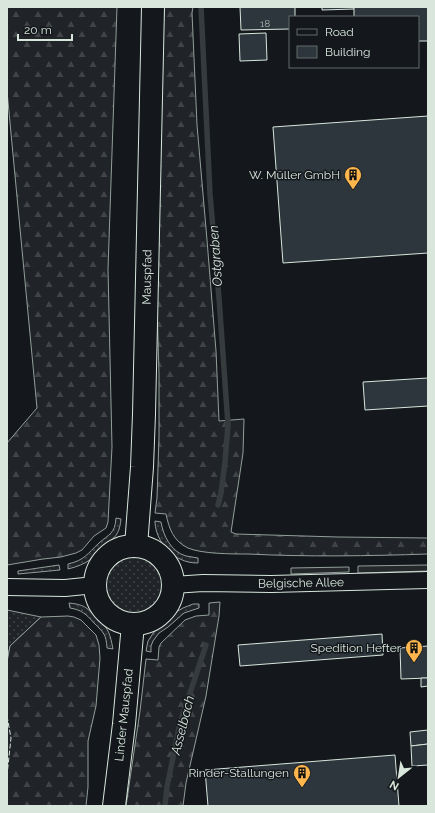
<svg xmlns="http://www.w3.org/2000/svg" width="435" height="813" viewBox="0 0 435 813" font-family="Raleway,sans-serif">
	<defs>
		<pattern id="grass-dots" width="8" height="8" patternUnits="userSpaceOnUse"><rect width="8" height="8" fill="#202428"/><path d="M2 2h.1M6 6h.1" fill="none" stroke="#404447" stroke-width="1.8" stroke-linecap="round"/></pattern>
		<pattern id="forest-firs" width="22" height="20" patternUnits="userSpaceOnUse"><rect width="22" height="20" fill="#202428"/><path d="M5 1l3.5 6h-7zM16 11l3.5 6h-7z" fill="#404447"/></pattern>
	</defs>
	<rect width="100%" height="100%" fill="#14181c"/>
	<g fill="url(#grass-dots)" stroke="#939e99">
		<path d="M116 518 121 519C119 538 113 538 100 549 97 552 94 556 91 559 85 564 76 567 68 569V564C85 560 87 554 99 543 109 534 115 534 116 518Z"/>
		<path d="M155 521 161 522C163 535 171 552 186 556 190 557 194 557 198 558V563C192 563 186 562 180 559 166 553 155 536 155 521Z"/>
		<circle cx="133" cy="585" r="30"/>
		<path d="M59 565 60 570 18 574V571Z"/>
		<path d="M69 603C87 605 86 608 98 619 109 629 110 634 113 649L107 648C106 634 104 633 94 623 86 614 82 610 70 608Z"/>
		<path d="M193 604H199V608L184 613 168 627 159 633 153 641 151 646V652L146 651 148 641 154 632 169 620 176 612 183 608Z"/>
		<path d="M7 610 41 617 10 646 7 662Z"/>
	</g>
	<g fill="url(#forest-firs)" stroke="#939e99">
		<path d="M7 7H117L108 269 112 447 108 522 106 528 94 536 82 550 76 553 61 557 43 559 7 565V443L37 408 7 91Z"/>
		<path d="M164 7H193L192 13 197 125 207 240 216 351 219 421 244 419 243 453 231 532 236 534 338 537 428 538V554C368 556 308 557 248 554 232 554 202 554 188 548 173 541 169 528 166 514L155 513 157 498 159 437V374L156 268Z"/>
		<path d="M220 602 219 616 206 696 186 783 183 806H126L140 711 146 659 158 660 159 647 161 643 185 620 196 616 209 615V603Z"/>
		<path d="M68 616 74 617 81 620 96 635 99 645 100 658 96 706 88 741V787L86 806H7V662L10 646 41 617Z"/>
	</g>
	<g fill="#24282b" stroke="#939e99">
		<path d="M428 565V571L358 573V566Z"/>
		<path d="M349 567V572L291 574V568Z"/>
	</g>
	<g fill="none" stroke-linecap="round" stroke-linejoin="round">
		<g stroke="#363b3e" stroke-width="5.5">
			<path d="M201 7 210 194 219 298 228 425 225 462 221 493 218 505"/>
			<path d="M165 806 167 787 180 723 206 645"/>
		</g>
	</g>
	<g fill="#2c363c" stroke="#d8e6dc">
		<path d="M240 7H295V17H290V29L241 30Z"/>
		<path d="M322 7H354V9L322 10Z"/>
		<path d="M354 7H428V41H418V17H354Z"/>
		<path d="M266 33 267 60 240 61 239 34Z"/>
		<path d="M428 116V253L283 263 273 127Z"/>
		<path d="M428 378V406L365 410 363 382Z"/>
		<path d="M382 634 383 655 240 666 238 645Z"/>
		<path d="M428 646V678L401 679 400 648Z"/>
		<path d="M421 678H428V686L421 687Z"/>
		<path d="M428 730V744L411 746 410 732Z"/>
		<path d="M428 744V765L412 766 411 746Z"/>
		<path d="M395 755 399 806H208L205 770Z"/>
	</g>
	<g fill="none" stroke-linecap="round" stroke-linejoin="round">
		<defs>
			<g id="street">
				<path d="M173 585 203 583 271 584 428 580"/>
				<path d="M7 587 65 588 95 585"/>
			</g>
			<g id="secondary">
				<path d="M136 546 142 467 144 414 153 7"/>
				<circle cx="134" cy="585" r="39"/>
				<path d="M114 806 124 724 133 624"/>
			</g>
		</defs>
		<use href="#street" stroke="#d8e6dc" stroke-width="18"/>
		<use href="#secondary" stroke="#d8e6dc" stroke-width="24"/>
		<use href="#street" stroke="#14181c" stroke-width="16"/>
		<use href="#secondary" stroke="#14181c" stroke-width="22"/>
		<path stroke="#d8e6dc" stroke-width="1" stroke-dasharray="5 2" stroke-linecap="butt" d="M7 716 11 738 7 775"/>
	</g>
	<defs>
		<symbol id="building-pin" viewBox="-11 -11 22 30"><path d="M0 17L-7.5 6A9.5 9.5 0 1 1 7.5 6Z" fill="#ffb74d" stroke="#14181c"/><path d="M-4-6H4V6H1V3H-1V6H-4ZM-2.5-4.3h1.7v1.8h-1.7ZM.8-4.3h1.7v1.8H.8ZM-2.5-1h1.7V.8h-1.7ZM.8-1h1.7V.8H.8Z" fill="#111"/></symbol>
	</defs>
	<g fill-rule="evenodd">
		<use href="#building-pin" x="343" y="165" width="20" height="27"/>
		<use href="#building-pin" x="404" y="638" width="20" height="27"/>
		<use href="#building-pin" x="292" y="763" width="20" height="27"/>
	</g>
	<g text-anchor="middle" stroke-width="3" stroke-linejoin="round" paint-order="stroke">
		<g font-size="10" fill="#adbab4">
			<text x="265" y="27">18</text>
		</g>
		<g font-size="12" fill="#d8e6dc" stroke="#14181c" text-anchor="end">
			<text x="340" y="179">W. Müller GmbH</text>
			<text x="401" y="652">Spedition Hefter</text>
			<text x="289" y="777">Rinder-Stallungen</text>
		</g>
		<g font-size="12" fill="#d8e6dc" stroke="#14181c">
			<text transform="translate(147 277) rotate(-89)" y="4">Mauspfad</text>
			<text transform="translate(301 583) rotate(-1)" y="4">Belgische Allee</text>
			<text transform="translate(124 715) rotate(-84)" y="4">Linder Mauspfad</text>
		</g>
		<g font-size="13" font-style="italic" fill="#d8e6dc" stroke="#14181c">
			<text transform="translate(215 256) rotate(-94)" y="5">Ostgraben</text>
			<text transform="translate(182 725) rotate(-76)" y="5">Asselbach</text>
		</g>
	</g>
	<rect width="435" height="813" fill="none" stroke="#d8e6dc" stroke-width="16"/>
	<rect x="289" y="16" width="130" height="52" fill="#14181c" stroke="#626a69"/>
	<rect x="297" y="29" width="20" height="6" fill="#14181c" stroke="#626a69"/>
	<text x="325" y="36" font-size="12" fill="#d8e6dc">Road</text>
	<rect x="297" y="46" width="20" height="12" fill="#2c363c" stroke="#626a69"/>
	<text x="325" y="56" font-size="12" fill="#d8e6dc">Building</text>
	<g transform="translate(399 777) rotate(210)" stroke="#14181c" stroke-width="3" paint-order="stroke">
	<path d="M0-3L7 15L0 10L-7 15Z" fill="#d8e6dc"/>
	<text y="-6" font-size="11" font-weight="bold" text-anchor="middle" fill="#d8e6dc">N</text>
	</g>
	<path d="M18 34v6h54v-6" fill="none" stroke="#d8e6dc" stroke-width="2"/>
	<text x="24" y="34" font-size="12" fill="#d8e6dc" stroke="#14181c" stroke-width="3" paint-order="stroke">20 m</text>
</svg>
